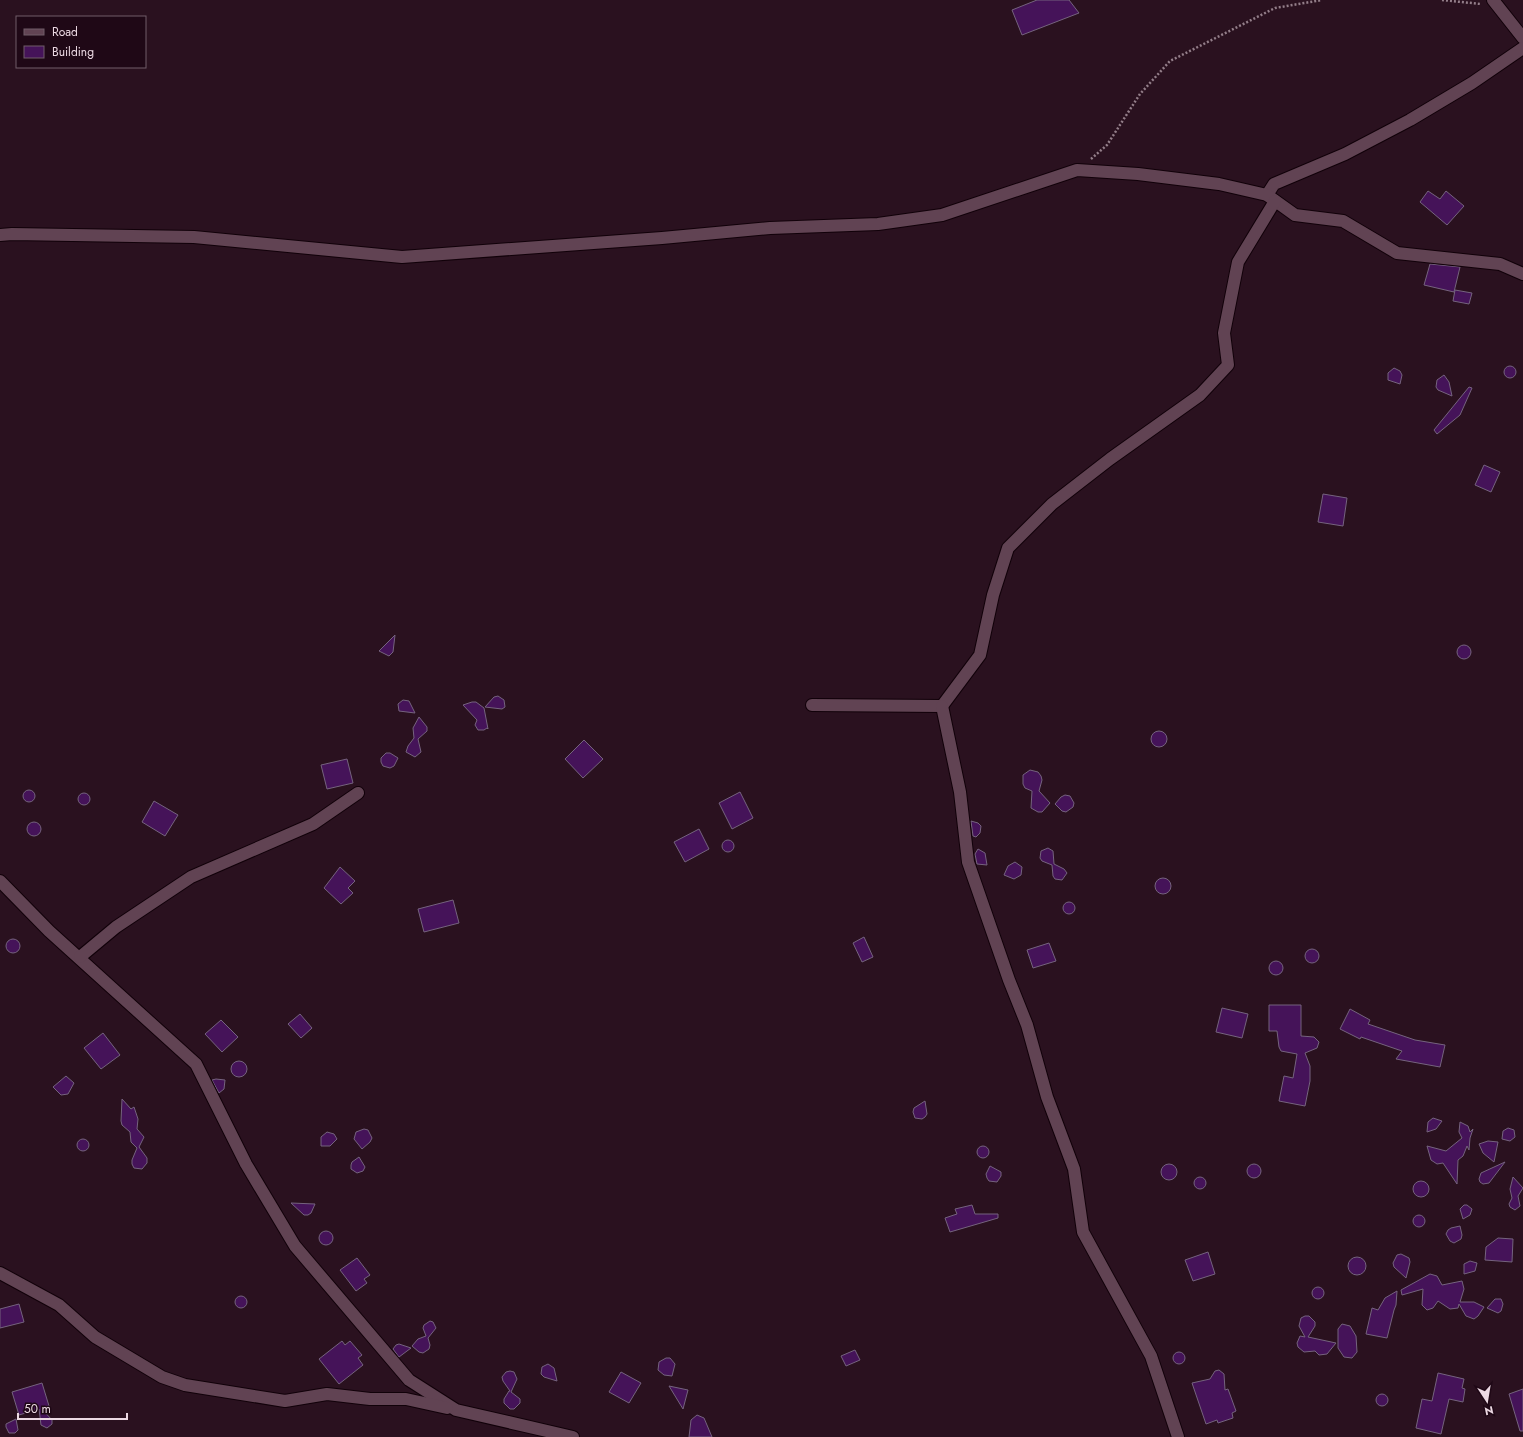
<svg xmlns="http://www.w3.org/2000/svg" width="1523" height="1437" viewBox="0 0 1523 1437" font-family="Jost,sans-serif">
	<rect width="100%" height="100%" fill="#2a111f"/>
	<g fill="#451359" stroke="#75637e">
		<path d="M1037 0H1069L1079 13 1022 35 1012 10Z"/>
		<path d="M1428 191 1440 199 1446 191 1464 206 1447 225 1420 202Z"/>
		<path d="M1430 264 1460 267 1454 292 1424 285Z"/>
		<path d="M1455 290 1472 293 1469 304 1453 301Z"/>
		<circle cx="1510" cy="372" r="6"/>
		<path d="M1394 368 1400 371 1402 375 1400 384 1388 380V373Z"/>
		<path d="M1444 375 1449 382 1452 396 1438 390 1436 387 1437 380Z"/>
		<path d="M1469 387 1472 388 1460 415 1437 434 1434 430Z"/>
		<path d="M1484 465 1500 472 1491 492 1475 485Z"/>
		<path d="M1323 494 1347 498 1343 526 1318 522Z"/>
		<path d="M395 635 393 652 389 656 379 651Z"/>
		<circle cx="1464" cy="652" r="7"/>
		<path d="M498 696 504 700 505 707 502 709 485 707 494 697Z"/>
		<path d="M403 700 409 701 415 713 399 711 398 704Z"/>
		<path d="M472 702H476L484 708 488 729 487 728 484 730H478L475 725 477 720 463 705Z"/>
		<path d="M419 717 427 727V731L418 739 421 752 415 757 406 752 408 746 414 738 413 728Z"/>
		<circle cx="1159" cy="739" r="8"/>
		<path d="M584 740 603 759 583 778 565 759Z"/>
		<path d="M386 753H390L398 758 394 766 390 768 383 766 381 762V758Z"/>
		<path d="M347 759 353 783 327 789 321 765Z"/>
		<path d="M1030 770 1038 772 1041 776 1042 780 1039 791 1050 803 1042 812H1038L1031 808 1032 791 1025 788 1023 784V775Z"/>
		<circle cx="29" cy="796" r="6"/>
		<path d="M740 792 753 818 732 829 719 803Z"/>
		<circle cx="84" cy="799" r="6"/>
		<path d="M1065 795 1070 796 1074 803 1073 807 1066 812 1062 811 1055 804 1061 797Z"/>
		<path d="M154 801 178 815 165 836 142 822Z"/>
		<path d="M971 821 978 823 981 826 980 833 976 837 973 836Z"/>
		<circle cx="34" cy="829" r="7"/>
		<path d="M699 829 709 849 685 862 674 842Z"/>
		<circle cx="728" cy="846" r="6"/>
		<path d="M1048 848 1053 851 1054 864 1064 869 1067 873 1062 880 1055 879 1053 876 1052 865 1042 861 1040 858 1041 851Z"/>
		<path d="M978 849 985 853 987 865 977 864 975 854Z"/>
		<path d="M1015 862 1022 867 1021 875 1014 879 1004 875 1008 866Z"/>
		<path d="M340 867 355 881 348 888 353 893 341 904 324 888Z"/>
		<circle cx="1163" cy="886" r="8"/>
		<path d="M453 900 459 923 424 932 418 909Z"/>
		<circle cx="1069" cy="908" r="6"/>
		<path d="M864 937 873 957 862 962 853 943Z"/>
		<circle cx="13" cy="946" r="7"/>
		<path d="M1049 943 1056 961 1033 968 1027 950Z"/>
		<circle cx="1312" cy="956" r="7"/>
		<circle cx="1276" cy="968" r="7"/>
		<path d="M1269 1005H1301V1036L1314 1037 1319 1042 1317 1048 1305 1053 1310 1066V1081L1305 1106 1279 1101 1284 1076 1293 1078 1297 1054 1281 1051 1279 1047 1277 1031H1269Z"/>
		<path d="M1222 1008 1248 1014 1242 1038 1216 1032Z"/>
		<path d="M1350 1009 1370 1020 1368 1024 1415 1040 1445 1045 1440 1067 1396 1059 1402 1051 1361 1037 1360 1039 1340 1029Z"/>
		<path d="M300 1014 312 1028 301 1038 288 1024Z"/>
		<path d="M221 1020 238 1037 222 1052 205 1034Z"/>
		<path d="M103 1033 120 1055 101 1069 84 1048Z"/>
		<circle cx="239" cy="1069" r="8"/>
		<path d="M66 1076 74 1083 68 1094 61 1095 53 1087Z"/>
		<path d="M216 1079 225 1080 224 1089 219 1093 212 1080Z"/>
		<path d="M122 1099 131 1109 134 1107 138 1119 137 1129 144 1137 139 1147 147 1158V1163L142 1169 134 1168 132 1164V1160L137 1148 131 1142 130 1132 122 1125 121 1121Z"/>
		<path d="M925 1101 927 1114 925 1117 922 1119 915 1118 913 1112 914 1108Z"/>
		<path d="M1433 1118 1442 1121 1436 1129 1427 1132 1428 1122Z"/>
		<path d="M1460 1122 1468 1126 1470 1132 1473 1129 1470 1138 1469 1150 1467 1146 1463 1156 1458 1160 1457 1184 1443 1163 1437 1164 1431 1160 1427 1146 1446 1151 1462 1138 1459 1132Z"/>
		<path d="M1508 1128 1514 1130 1515 1137 1510 1141 1502 1139 1503 1131Z"/>
		<path d="M364 1129 368 1130 372 1138 370 1142 362 1149 354 1139 356 1132Z"/>
		<path d="M327 1132 334 1134 337 1139 330 1146H321V1137Z"/>
		<circle cx="83" cy="1145" r="6"/>
		<path d="M1488 1141 1498 1142 1494 1162 1483 1153 1479 1144Z"/>
		<circle cx="983" cy="1152" r="6"/>
		<path d="M359 1157 365 1167 363 1171 357 1173 351 1169V1165L352 1162Z"/>
		<path d="M1505 1162 1489 1183 1483 1184 1480 1182 1479 1179 1481 1173Z"/>
		<circle cx="1254" cy="1171" r="7"/>
		<circle cx="1169" cy="1172" r="8"/>
		<path d="M990 1166 1001 1172V1176L997 1182 989 1181 987 1178 986 1174Z"/>
		<circle cx="1200" cy="1183" r="6"/>
		<path d="M1513 1177 1523 1188 1518 1196 1520 1206 1515 1210 1510 1207 1509 1204 1512 1198 1510 1189Z"/>
		<circle cx="1421" cy="1189" r="8"/>
		<path d="M291 1203 315 1204 311 1213 308 1215H304Z"/>
		<path d="M972 1205 975 1214H998V1218L950 1232 945 1218 957 1214 955 1209Z"/>
		<path d="M1464 1205H1467L1472 1209 1470 1215 1463 1219 1460 1209Z"/>
		<circle cx="1419" cy="1221" r="6"/>
		<path d="M1460 1226 1462 1235 1461 1239 1454 1243 1450 1241 1446 1234 1448 1230 1451 1228Z"/>
		<circle cx="326" cy="1238" r="7"/>
		<path d="M1498 1238 1513 1239 1512 1262 1485 1260 1486 1247Z"/>
		<path d="M1208 1252 1215 1274 1193 1281 1185 1260Z"/>
		<path d="M1401 1254 1409 1258 1410 1262 1406 1278 1394 1267 1393 1263 1397 1255Z"/>
		<circle cx="1357" cy="1266" r="9"/>
		<path d="M357 1258 370 1275 364 1279 367 1283 356 1291 340 1270Z"/>
		<path d="M1470 1261 1477 1263 1475 1271 1464 1274V1264Z"/>
		<path d="M1430 1274 1437 1276 1442 1285 1462 1281 1464 1289 1460 1302H1474L1484 1307 1478 1316 1474 1319 1466 1316 1459 1304 1458 1308 1450 1309 1438 1301 1433 1308 1427 1310 1422 1305 1423 1289 1402 1295 1401 1290Z"/>
		<circle cx="1318" cy="1293" r="6"/>
		<path d="M1397 1291 1396 1305 1394 1310 1387 1338 1366 1334 1372 1308 1378 1310 1385 1298Z"/>
		<circle cx="241" cy="1302" r="6"/>
		<path d="M1495 1299H1501L1503 1304 1501 1311 1498 1313 1487 1308Z"/>
		<path d="M19 1304 24 1322 0 1328V1309Z"/>
		<path d="M1305 1316H1309L1315 1322V1326L1308 1337 1336 1343 1327 1354 1319 1355 1315 1351 1304 1352 1298 1347 1297 1343 1300 1336 1305 1337 1299 1326 1301 1318Z"/>
		<path d="M430 1321 433 1322 436 1328 428 1338 430 1345 429 1349 423 1353 419 1352 412 1346 418 1339 426 1336 423 1328 424 1325Z"/>
		<path d="M1342 1324 1350 1326 1356 1336 1357 1352 1352 1358 1344 1357 1338 1348V1329Z"/>
		<path d="M342 1341 345 1345 350 1341 362 1355 358 1358 363 1365 339 1384 319 1359Z"/>
		<path d="M399 1344 411 1348 399 1357 393 1349 396 1345Z"/>
		<path d="M855 1350 860 1360 846 1366 841 1356Z"/>
		<circle cx="1179" cy="1358" r="6"/>
		<path d="M666 1358H670L675 1364 672 1376 664 1375 658 1370 659 1362Z"/>
		<path d="M548 1364 554 1368 557 1381 544 1377 541 1374 542 1367Z"/>
		<path d="M1219 1370 1224 1374 1225 1390 1228 1389 1236 1411 1232 1413 1233 1418 1218 1423 1217 1420 1206 1424 1192 1383 1210 1379 1215 1371Z"/>
		<path d="M510 1371 514 1372 517 1379 511 1392 520 1399V1403L514 1409H510L504 1403V1399L509 1391H510L503 1381 502 1377 506 1372Z"/>
		<path d="M621 1372 641 1383 629 1403 609 1392Z"/>
		<path d="M1438 1373 1464 1379 1462 1388 1465 1389 1463 1402 1449 1399 1441 1434 1416 1428 1422 1399 1432 1401Z"/>
		<path d="M42 1383 49 1406 41 1408 52 1420V1424L47 1428 41 1425 39 1409 19 1415 12 1392Z"/>
		<path d="M669 1386 688 1390 683 1409Z"/>
		<path d="M1523 1389V1431H1520L1509 1394Z"/>
		<circle cx="1382" cy="1400" r="6"/>
		<path d="M697 1415 704 1418 712 1437H689L691 1420Z"/>
		<path d="M16 1419 18 1430 15 1433H9L6 1427V1424Z"/>
	</g>
	<g fill="none" stroke-linecap="round" stroke-linejoin="round">
		<defs>
			<g id="street">
				<path d="M1493 0 1523 38"/>
				<path d="M1267 195 1274 184 1345 154 1410 120 1472 83 1523 48"/>
				<path d="M0 235 12 234 194 237 402 257 662 238 770 228 878 224 942 215 1077 170 1138 174 1219 184 1267 195 1295 215 1343 221 1397 253 1500 264 1523 274"/>
				<path d="M812 705 942 706 980 655 993 595 1008 548 1052 504 1110 459 1200 395 1228 365 1224 333 1238 262 1275 201"/>
				<path d="M942 706 960 792 968 862 1009 980 1027 1025 1047 1097 1074 1169 1083 1232 1151 1356 1178 1437"/>
				<path d="M0 881 49 931 196 1064 246 1164 295 1246 409 1380 456 1410 573 1437"/>
				<path d="M80 957 116 927 191 877 313 824 358 793"/>
				<path d="M0 1273 59 1305 95 1337 162 1377 185 1385 285 1401 327 1394 370 1399H406L447 1408"/>
			</g>
		</defs>
		<use href="#street" stroke="#110109" stroke-width="14"/>
		<g stroke="#937e89" stroke-width="2.5" stroke-dasharray="2 2" stroke-linecap="butt">
			<path d="M1442 0 1481 4"/>
			<path d="M1091 159 1107 145 1140 94 1170 61 1275 8 1322 0"/>
		</g>
		<use href="#street" stroke="#614353" stroke-width="12"/>
	</g>
	<rect x="16" y="16" width="130" height="52" fill="#1f0816" stroke="#715c68"/>
	<rect x="24" y="29" width="20" height="6" fill="#614353" stroke="#715c68"/>
	<text x="52" y="36" font-size="12" fill="#ecd9e3">Road</text>
	<rect x="24" y="46" width="20" height="12" fill="#451359" stroke="#715c68"/>
	<text x="52" y="56" font-size="12" fill="#ecd9e3">Building</text>
	<g transform="translate(1487 1401) rotate(168)" stroke="#1f0816" stroke-width="3" paint-order="stroke">
	<path d="M0-3L7 15L0 10L-7 15Z" fill="#ecd9e3"/>
	<text y="-6" font-size="11" font-weight="bold" text-anchor="middle" fill="#ecd9e3">N</text>
	</g>
	<path d="M18 1413v6h109v-6" fill="none" stroke="#ecd9e3" stroke-width="2"/>
	<text x="24" y="1413" font-size="12" fill="#ecd9e3" stroke="#1f0816" stroke-width="3" paint-order="stroke">50 m</text>
</svg>
